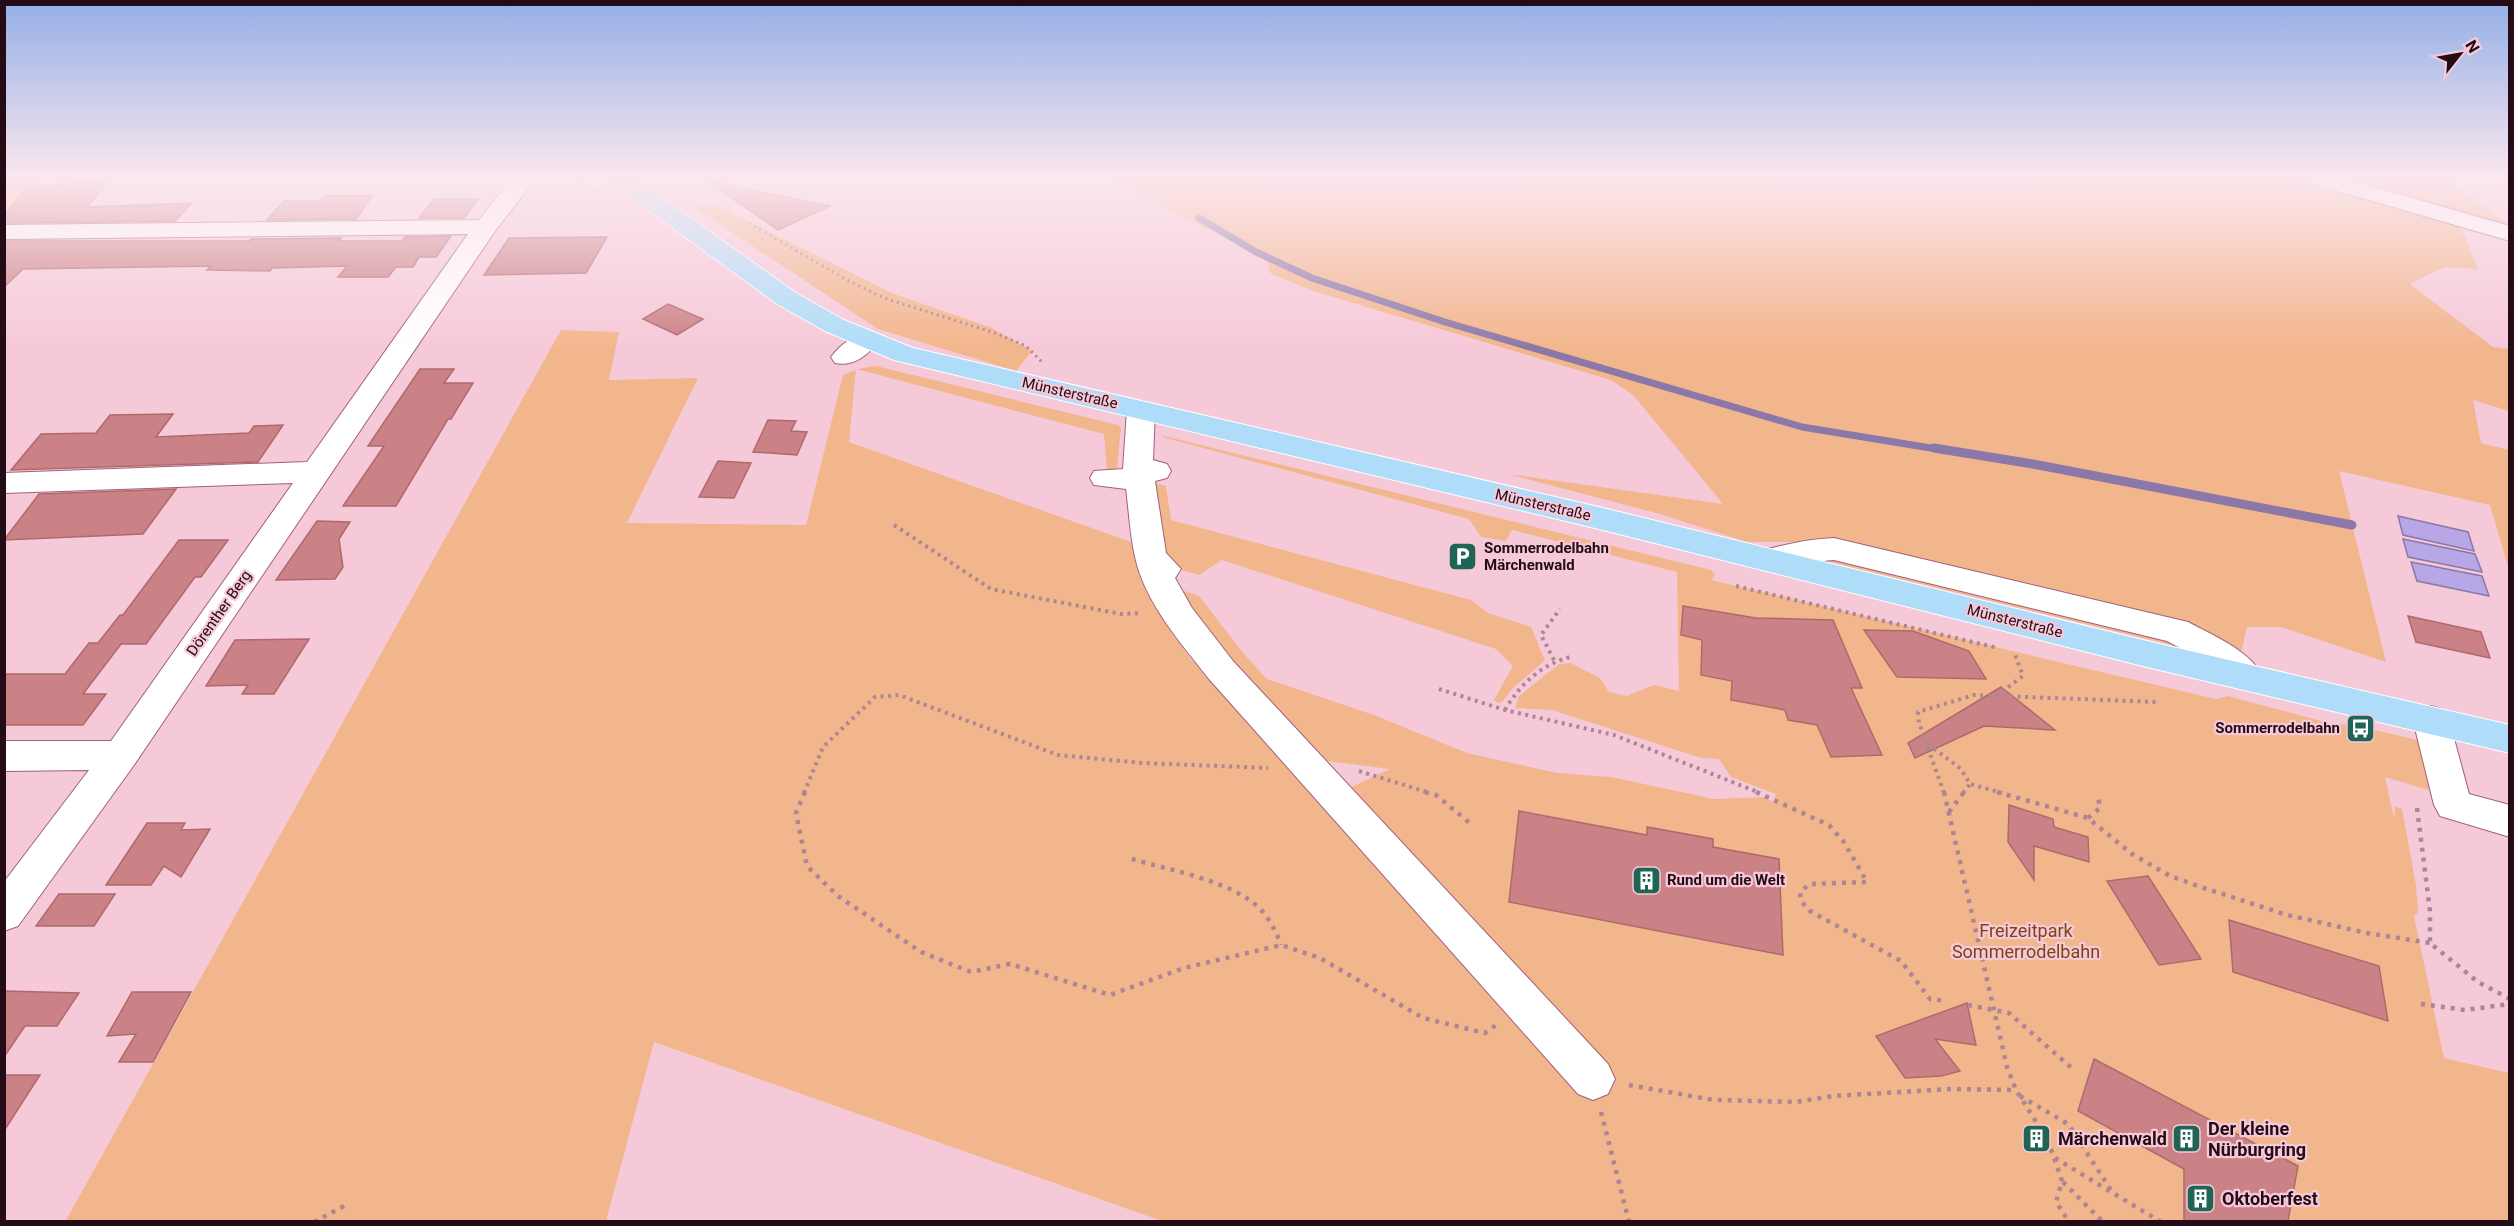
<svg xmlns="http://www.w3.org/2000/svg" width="2514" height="1226" viewBox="0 0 2514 1226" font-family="Roboto,sans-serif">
	<rect width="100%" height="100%" fill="#f6c9d9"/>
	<g fill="#f2b68d">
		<path d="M5 177H45L5 216Z"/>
		<path d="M1105 177H2445L2509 225 2459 223 2478 269 2444 267 2410 284 2493 347 2509 349V411L2473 400 2481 443 2509 450V570L2490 505 2339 471 2386 662 2281 627H2247L2241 653 1811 542H1747L1660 514 1508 474 1723 504 1634 396 1611 380 1313 291 1271 274 1266 258Z"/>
		<path d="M718 206 894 294 992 328 1032 351 1016 371 878 329 694 207Z"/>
		<path d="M561 330 619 332 609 380 698 378 627 523 806 525 843 375C855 370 864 367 876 366L1118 425 1121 428 1117 468 1107 470 1104 434 856 369 849 442 1134 543 1148 590 1190 659 1345 790 1390 769 1311 759 1181 596 1185 591 1199 596 1244 654 1267 679 1374 715 1467 753 1557 773 1611 777 1714 799 1766 797 1774 803 1776 794 1731 777 1719 759 1701 758 1552 710 1515 708 1519 696 1559 664 1571 663 1600 678 1609 692 1627 696 1654 685 1679 691 1677 572 1512 530 1506 541 1481 537 1469 519 1162 437 1164 436 1711 570 1715 575 1711 580 2216 699 2227 696 2333 724 2353 725 2418 740 2426 746 2436 782 2428 790 2385 777 2394 818 2395 806 2402 809 2416 885 2418 912 2414 916 2444 1058 2509 1073V1221H1162L654 1042 606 1221 65 1222Z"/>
		<path d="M1153 482 1166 486 1171 520 1471 600 1488 613 1531 627 1545 660 1513 688 1502 702 1498 703 1494 700 1513 666 1496 649 1222 560 1199 575 1168 566Z"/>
		<path d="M1831 558 2147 633 2184 648 1826 561Z"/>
	</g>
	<g fill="#b7a7e6" stroke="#8b78a8" stroke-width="1.5">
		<path d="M2398 516 2468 532 2474 551 2403 535Z"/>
		<path d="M2403 539 2475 554 2482 572 2408 557Z"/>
		<path d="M2411 562 2482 576 2489 596 2417 581Z"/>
	</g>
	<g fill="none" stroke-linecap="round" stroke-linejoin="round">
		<path stroke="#8b78a8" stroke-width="7" d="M1199 218 1256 252 1312 278 1445 322 1802 427 1943 450"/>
		<path stroke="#8b78a8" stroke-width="9" d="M1934 448 2033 464 2352 525"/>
	</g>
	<g fill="#cb8286" stroke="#af696d" stroke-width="1.5">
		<path d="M108 181 87 207 192 203 175 221 4 223V215L28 187Z"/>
		<path d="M707 181 830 206 778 230Z"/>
		<path d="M325 196H372L356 219 267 220 284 201H320Z"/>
		<path d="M434 199H478L464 218H419Z"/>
		<path d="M451 236 436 257H419L413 267H396L388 277H338L347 266 272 268 270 271 207 270 211 266 23 269 4 287V241H249L251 239 341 238 339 241H402L405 237Z"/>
		<path d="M607 237 586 273 484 275 509 238Z"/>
		<path d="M668 304 703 319 677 335 643 319Z"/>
		<path d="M420 369H454L444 383H473L451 419H448L396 506H343L384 446H368Z"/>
		<path d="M173 414 156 437 249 433 254 426 283 425 258 462 11 470 41 434 96 433 110 415Z"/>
		<path d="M768 420 796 421 791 431 807 432 797 455 753 452Z"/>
		<path d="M718 461 751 463 734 498 699 497Z"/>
		<path d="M176 489 143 534 4 540 39 494Z"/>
		<path d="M317 521 350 522 339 539 343 567 335 579 276 580Z"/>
		<path d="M179 540H228L201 577H195L146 644H121L83 694H106L83 725H4V674H65L89 643H98L120 615H123Z"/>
		<path d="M1683 606 1756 618 1833 620 1862 688H1851L1882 755 1831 757 1817 725 1788 720 1785 710 1731 700 1732 681 1701 675 1702 640 1681 635Z"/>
		<path d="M2408 616 2481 632 2490 658 2416 642Z"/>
		<path d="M1864 630 1913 631 1969 651 1986 679 1897 677Z"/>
		<path d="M309 639 274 694H242L248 685 206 686 235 640Z"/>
		<path d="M2001 687 2055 730 1984 726 1915 758 1908 743Z"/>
		<path d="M2009 805 2053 819 2054 827 2088 837 2089 862 2034 846V880L2008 842Z"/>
		<path d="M1519 811 1647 835V827L1713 839V847L1779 859 1783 955 1509 902Z"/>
		<path d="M147 823H185L181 830 210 829 181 877 164 866 151 885H106Z"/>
		<path d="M2148 876 2201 959 2159 965 2107 881Z"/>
		<path d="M59 894H115L94 926H36Z"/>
		<path d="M2229 920 2379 966 2388 1021 2233 972Z"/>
		<path d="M4 991 79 993 57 1026H25L4 1057Z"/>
		<path d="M132 992H191L153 1062H119L136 1034 107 1036Z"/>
		<path d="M1967 1003 1976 1045 1935 1039 1960 1071 1941 1076 1905 1078 1876 1036Z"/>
		<path d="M2094 1059 2298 1166 2288 1221H2184V1169L2078 1111Z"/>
		<path d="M4 1075H40L4 1131Z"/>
	</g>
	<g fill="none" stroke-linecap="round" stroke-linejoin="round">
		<defs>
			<g id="minor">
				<path d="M513 177H537L495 231 134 765 18 926 4 931V882L89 770 4 771V741H111L293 483 4 493V473L307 462 468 234 6 239 4 225 479 220Z"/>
				<path d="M2303 177H2339L2510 226V241L2307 182Z"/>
				<path d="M866 332 876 334 879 340C869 355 853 367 835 363L831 357C839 346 853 335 866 332Z"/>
				<path d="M1141 401 1151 404 1155 410 1153 460 1167 464 1171 471 1167 478 1155 481 1166 553 1181 569 1175 578 1192 608 1233 661 1608 1064 1615 1079 1608 1094 1593 1100 1578 1094 1209 679C1181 643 1145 603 1135 557 1130 535 1129 511 1126 489L1094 485 1090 478 1094 471 1123 469 1127 410 1131 404Z"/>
				<path d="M1834 538 2188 622C2212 635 2249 650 2262 675L2257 684 2245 688 2233 684 2193 655 2167 641 1834 560C1810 561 1778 574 1757 568L1752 560 1757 552C1782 545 1808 539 1834 538Z"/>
				<path d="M2431 706 2444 710 2449 720 2469 794 2510 805V837L2440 816 2434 805 2413 720 2418 710Z"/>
			</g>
			<path id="major" d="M607 177H633L796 293 844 320 913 348 1603 508 2147 641 2510 725V753L2147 667 1603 530 894 360 825 331 777 304 610 182Z"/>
		</defs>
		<use href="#minor" stroke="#a16079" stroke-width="2"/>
		<use href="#major" stroke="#fff" stroke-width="2"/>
		<g stroke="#ac8695" stroke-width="3" stroke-dasharray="2 4" stroke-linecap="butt">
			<path d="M573 177 597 193"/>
			<path d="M749 223 847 280 884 298 995 333 1026 346 1043 363"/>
		</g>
		<g stroke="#ac8695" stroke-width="4" stroke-dasharray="3 4.5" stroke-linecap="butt">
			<path d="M894 525 991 589 1121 614 1142 613"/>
			<path d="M1736 586 1998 648"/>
			<path d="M1554 660 1541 635 1560 609"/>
			<path d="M1439 689 1505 710 1614 735 1760 793"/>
			<path d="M1996 696 2023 676 2014 652"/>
			<path d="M1505 710C1520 684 1541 665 1570 657"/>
			<path d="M1928 744 1961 769 1970 784 2002 793"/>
			<path d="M1359 771 1430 793"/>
			<path d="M804 793 823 747 875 697 899 695 1058 755 1142 763 1268 768"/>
			<path d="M1944 793 1919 723 1918 712 1974 695 2157 702"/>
			<path d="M1963 793 1970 784"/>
		</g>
		<g stroke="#ac8695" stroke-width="4.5" stroke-dasharray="4 6" stroke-linecap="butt">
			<path d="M805 792 796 813 807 866 838 896 921 952 971 972 1010 964 1110 995 1184 968 1281 945 1320 958 1423 1018 1485 1033 1496 1025"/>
			<path d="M1425 792 1436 795 1471 824"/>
			<path d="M1756 792 1829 825 1844 842 1867 882 1809 884 1800 893 1801 901 1810 911 1901 961 1930 999 1946 1001"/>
			<path d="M1944 792 2007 1067 2016 1090 2040 1128"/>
			<path d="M1997 792 2088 818 2132 854 2170 876 2201 887 2287 915 2367 933 2430 943"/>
			<path d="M2417 808 2430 911V943L2478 982 2510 999"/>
			<path d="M1949 812 1964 792"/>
			<path d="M2088 818 2100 808 2098 796"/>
			<path d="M1132 859C1169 870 1233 881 1260 909 1270 919 1276 932 1281 945"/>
			<path d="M2421 1004 2465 1010 2510 1004"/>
			<path d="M1968 1005 2009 1013 2075 1071"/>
			<path d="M1629 1085 1714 1100 1796 1102 1833 1096 1951 1089 2016 1090"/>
			<path d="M2020 1096 2068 1124 2111 1190"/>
			<path d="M1601 1112 1629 1222"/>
			<path d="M2051 1149 2062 1181 2056 1202 2069 1222"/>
			<path d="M2055 1158 2161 1222"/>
			<path d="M2063 1182 2103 1222"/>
			<path d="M314 1222 346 1205"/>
		</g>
		<use href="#minor" fill="#fff" fill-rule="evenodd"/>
		<use href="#major" fill="#afddf9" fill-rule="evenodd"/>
	</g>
	<linearGradient id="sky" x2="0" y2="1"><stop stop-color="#94afe7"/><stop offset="0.51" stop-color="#fbe7ee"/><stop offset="1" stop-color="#fbe7ee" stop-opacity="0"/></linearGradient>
	<rect width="2514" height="348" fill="url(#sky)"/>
	<defs>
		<symbol id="parking-square" viewBox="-11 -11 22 22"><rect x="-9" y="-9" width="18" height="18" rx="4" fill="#206456" stroke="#f6c9d9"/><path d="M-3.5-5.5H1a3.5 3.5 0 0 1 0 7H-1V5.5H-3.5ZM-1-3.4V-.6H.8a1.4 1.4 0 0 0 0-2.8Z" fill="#fff"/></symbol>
		<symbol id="bus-square" viewBox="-11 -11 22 22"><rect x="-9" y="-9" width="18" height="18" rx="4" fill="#206456" stroke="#f6c9d9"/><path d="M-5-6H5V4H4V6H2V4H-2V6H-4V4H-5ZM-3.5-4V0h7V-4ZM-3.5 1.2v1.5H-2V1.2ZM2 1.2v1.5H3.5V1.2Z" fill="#fff"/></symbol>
		<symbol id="building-square" viewBox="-11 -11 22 22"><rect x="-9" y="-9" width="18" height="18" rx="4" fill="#206456" stroke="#f6c9d9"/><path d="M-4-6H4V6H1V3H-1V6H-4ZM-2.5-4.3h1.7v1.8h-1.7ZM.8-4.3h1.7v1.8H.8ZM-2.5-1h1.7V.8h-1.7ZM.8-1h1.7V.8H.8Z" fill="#fff"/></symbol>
	</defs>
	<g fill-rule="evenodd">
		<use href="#parking-square" x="1446" y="540" width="33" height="33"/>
		<use href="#bus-square" x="2344" y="712" width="33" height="33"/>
		<use href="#building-square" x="1630" y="864" width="33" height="33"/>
		<use href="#building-square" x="2020" y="1122" width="33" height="33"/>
		<use href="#building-square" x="2170" y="1122" width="33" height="33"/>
		<use href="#building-square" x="2184" y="1182" width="33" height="33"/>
	</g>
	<g text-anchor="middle" stroke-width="4.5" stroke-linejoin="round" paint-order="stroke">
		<g font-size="15" fill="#240b16" stroke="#f6c9d9">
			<text transform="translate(1070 393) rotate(13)" y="5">Münsterstraße</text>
			<text transform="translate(1543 505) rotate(13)" y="5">Münsterstraße</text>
			<text transform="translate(219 613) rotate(-55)" y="5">Dörenther Berg</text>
			<text transform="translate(2015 621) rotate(14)" y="5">Münsterstraße</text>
		</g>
		<g font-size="15" font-weight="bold" fill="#240b16" stroke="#f6c9d9" text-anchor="start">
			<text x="1484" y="553">Sommerrodelbahn<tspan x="1484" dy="17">Märchenwald</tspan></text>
			<text x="2340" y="733" text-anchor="end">Sommerrodelbahn</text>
			<text x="1667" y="885">Rund um die Welt</text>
		</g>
		<g font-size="18" fill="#7d4415" stroke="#f6c9d9">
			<text x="2026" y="937">Freizeitpark<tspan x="2026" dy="21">Sommerrodelbahn</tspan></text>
		</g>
		<g font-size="18" font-weight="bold" fill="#240b16" stroke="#f6c9d9" text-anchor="start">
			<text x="2208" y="1135">Der kleine<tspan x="2208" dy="21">Nürburgring</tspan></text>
			<text x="2058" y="1145">Märchenwald</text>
			<text x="2222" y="1205">Oktoberfest</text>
		</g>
	</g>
	<rect width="2514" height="1226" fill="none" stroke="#240b16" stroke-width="12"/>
	<g transform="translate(2460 54) rotate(59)" stroke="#f6c9d9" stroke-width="4.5" paint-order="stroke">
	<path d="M0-4.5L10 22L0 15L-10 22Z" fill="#240b16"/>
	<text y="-9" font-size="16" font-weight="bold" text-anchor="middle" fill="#240b16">N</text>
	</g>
</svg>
